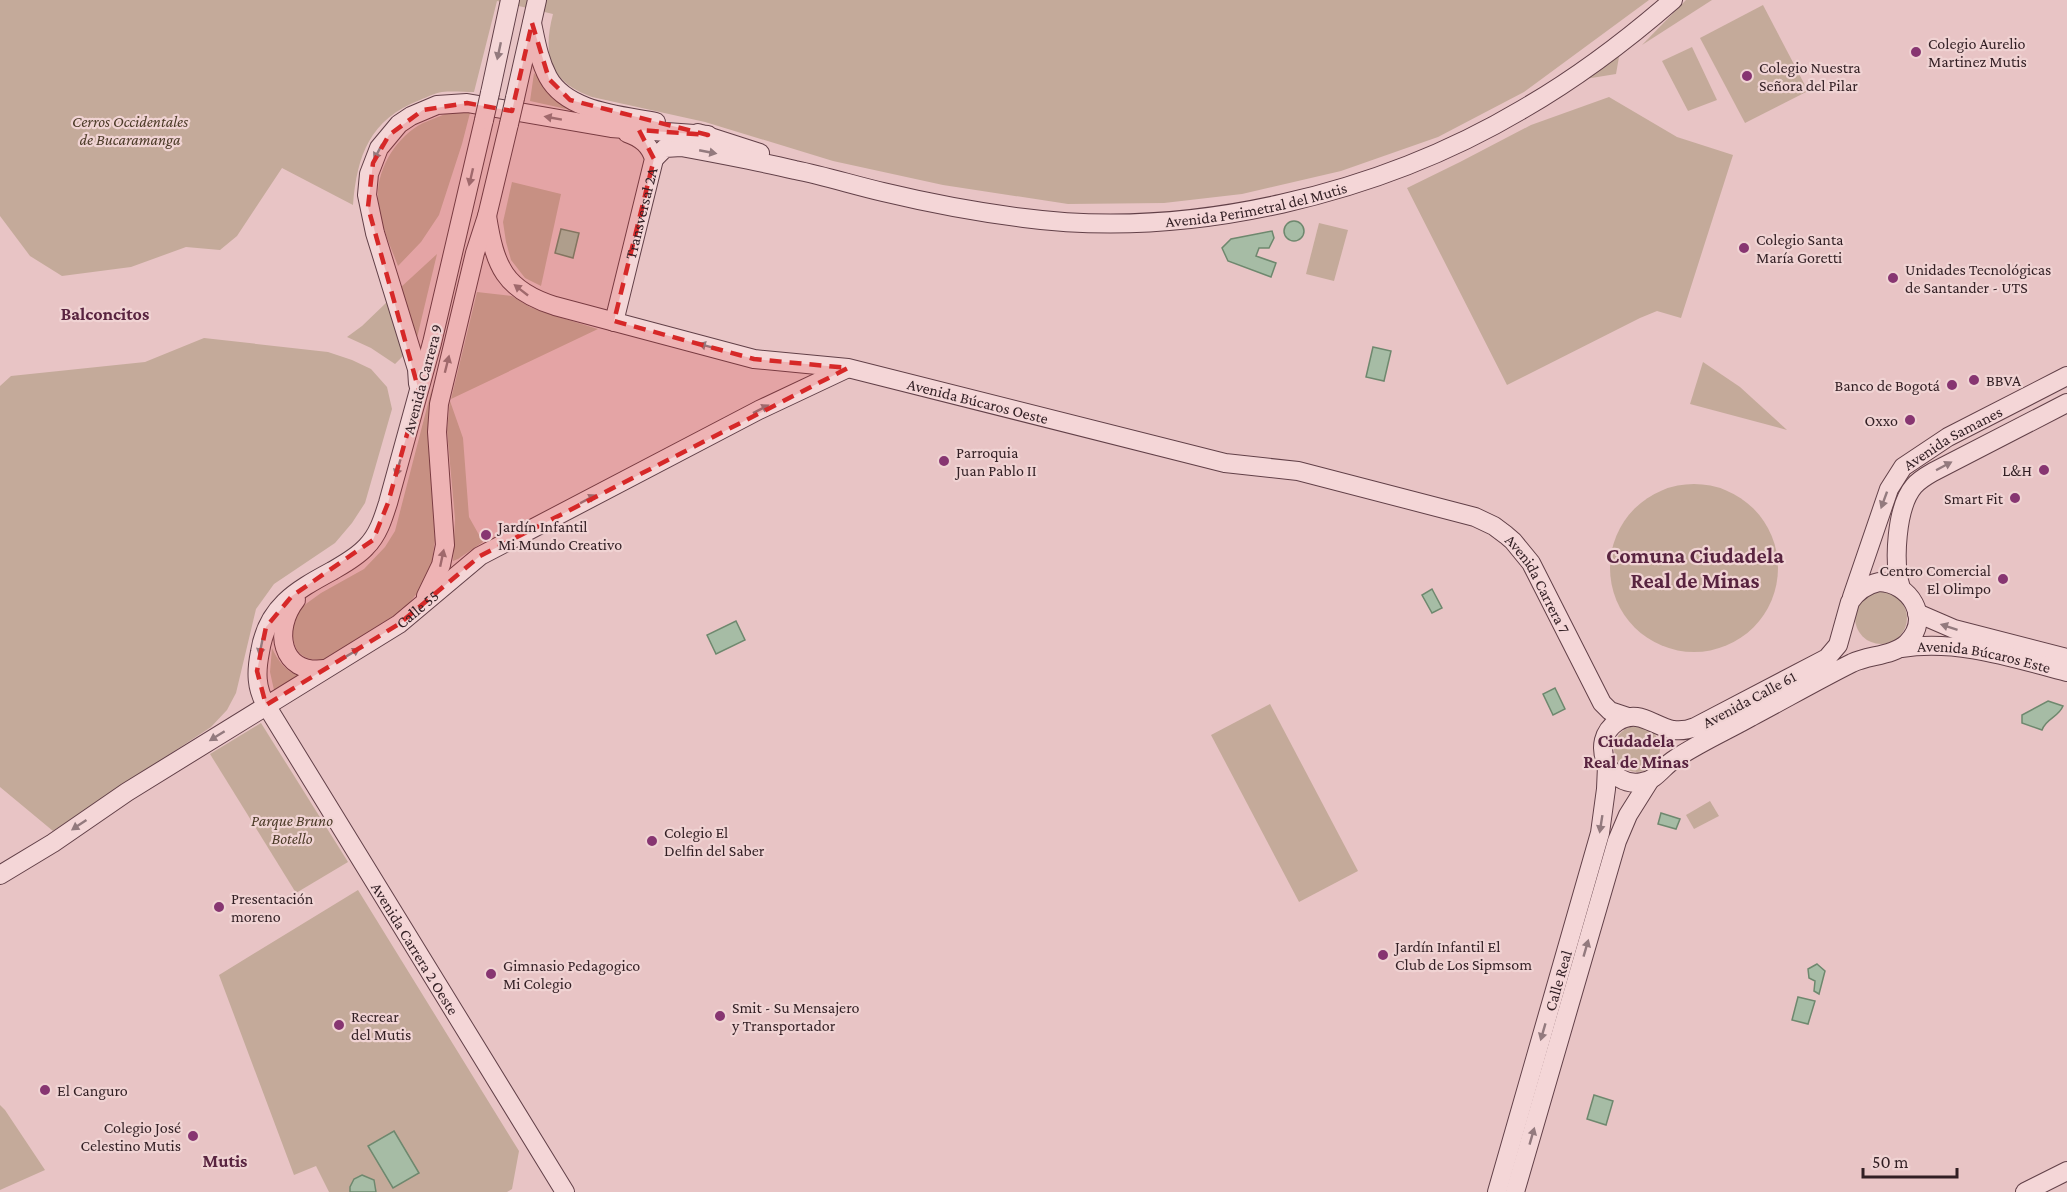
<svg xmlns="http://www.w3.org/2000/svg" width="2067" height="1192" viewBox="0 0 2067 1192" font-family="'Crimson Pro',serif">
	<rect width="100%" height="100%" fill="#e8c4c5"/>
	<g fill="#c4aa9a">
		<path d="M0 0H1649L1524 92 1438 137 1341 171 1242 194 1164 203 1068 204 943 185 833 161 705 122 592 97C550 82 542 56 553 14L497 1 474 92C464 92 452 91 442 92 435 93 427 97 420 100 370 119 357 155 353 205L282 168 237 236 220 250 186 247 131 267 62 276 30 256 0 216Z"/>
		<path d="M1686 0H1712L1642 45Z"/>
		<path d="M1763 5 1808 91 1745 123 1700 38Z"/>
		<path d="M1623 47 1619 57 1616 74 1579 80Z"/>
		<path d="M1692 47 1717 100 1688 111 1662 61Z"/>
		<path d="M534 73 550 91 625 122 530 101Z"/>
		<path d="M1609 97 1677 137 1733 155 1681 318 1657 311 1640 318 1507 385 1407 188 1460 162 1531 125Z"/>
		<path d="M450 112 470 113 462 144 439 215 421 242 398 266C390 245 379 222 378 199 376 169 397 136 423 123 432 119 441 116 450 112Z"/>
		<path d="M512 182 561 194 541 286 525 278 511 260 506 242 503 222Z"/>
		<path d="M1319 223 1348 230 1334 281 1306 274Z"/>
		<path d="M437 254 416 342 400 288Z"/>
		<path d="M477 292 512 296 530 307 549 314 598 329 451 399Z"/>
		<path d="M387 302 404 355 395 364 371 348 347 337 362 326Z"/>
		<path d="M204 338 328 352 352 360 371 369 387 387 392 409 365 503 352 523 335 543 274 584 256 609 236 693 227 710 211 727 53 831 0 787V386L11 376 145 362Z"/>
		<path d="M1703 362 1740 387 1787 430 1690 404Z"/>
		<path d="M432 388 428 430 435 540 431 569 426 583 403 610 323 660C293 661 292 642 292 618L303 606 321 593 364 569 385 547 395 531Z"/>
		<path d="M450 401 463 438 469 517 483 542 458 559 453 561 455 519 447 430Z"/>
		<circle cx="1694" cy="568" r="84"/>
		<circle cx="1881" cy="618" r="26"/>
		<path d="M272 648C278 661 285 670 298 676L274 690 270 672Z"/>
		<path d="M1270 704 1358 871 1299 902 1211 735Z"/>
		<path d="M261 723 348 862 296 893 210 754Z"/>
		<circle cx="1637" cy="749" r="23"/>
		<path d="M1710 801 1719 816 1694 829 1686 815Z"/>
		<path d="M358 890 519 1151 512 1189 507 1192H329L316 1166 294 1175 219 975Z"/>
		<path d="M0 1105 5 1110 45 1170 0 1190Z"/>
	</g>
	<g fill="#a6bca5" stroke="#6e886e" stroke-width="1.5">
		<circle cx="1294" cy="231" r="10"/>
		<path d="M561 229 579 233 573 258 555 253Z"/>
		<path d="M1272 231 1274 238 1269 248H1259L1256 256 1276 263 1271 277 1228 261 1222 248 1231 239Z"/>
		<path d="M1373 347 1391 351 1384 381 1366 377Z"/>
		<path d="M1432 589 1442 608 1432 613 1422 595Z"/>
		<path d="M736 621 745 640 716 654 707 635Z"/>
		<path d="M1555 688 1565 709 1553 715 1543 694Z"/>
		<path d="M2048 701 2063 706C2058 718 2046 718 2042 730L2022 723V715Z"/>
		<path d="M1661 813 1680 819 1676 829 1658 824Z"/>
		<path d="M1817 964 1825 971 1819 994 1814 991 1815 981 1809 978 1808 969Z"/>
		<path d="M1798 997 1815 1001 1808 1024 1792 1020Z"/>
		<path d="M1594 1095 1613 1101 1606 1125 1587 1119Z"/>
		<path d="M394 1131 419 1173 393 1188 368 1146Z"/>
		<path d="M362 1175 374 1180 376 1192H350V1187L354 1179Z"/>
	</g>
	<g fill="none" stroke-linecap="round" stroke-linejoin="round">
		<defs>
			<g id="secondary">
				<path d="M532 23C536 42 539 60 548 77 567 112 621 115 656 122"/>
				<path d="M490 93 510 0"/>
				<path d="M515 98 537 0"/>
				<path id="s1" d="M484 120 432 343 388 503C383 519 378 535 366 547 357 557 344 564 332 571 295 591 267 607 260 652 256 672 256 688 266 705L565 1192"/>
				<path d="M698 133 760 153"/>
				<path id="s2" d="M654 159 665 148 681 147C719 154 757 161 795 170 825 176 853 185 883 192 929 203 976 212 1024 218 1190 240 1380 194 1523 109 1577 78 1627 40 1673 0"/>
				<path id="s3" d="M487 216C495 266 504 290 555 306L754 359 848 368 1225 463 1298 471 1475 517 1494 526 1506 535 1513 541 1531 563 1602 703 1610 711 1628 717"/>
				<path id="s4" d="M614 322 654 159C650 145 641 138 627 133"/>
				<path d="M418 384 417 369 375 233 367 195 369 174 379 148 399 124 411 116 437 105 467 103 611 128 708 135"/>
				<path d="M1879 582C1910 583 1932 618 1907 643 1893 656 1869 655 1852 663 1818 680 1785 699 1751 717 1726 731 1699 743 1675 759 1663 766 1657 780 1642 782 1608 789 1588 741 1617 722 1638 708 1653 726 1673 730 1681 731 1688 730 1695 727L1827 658 1838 645 1850 602C1857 591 1866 585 1879 582Z"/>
				<path d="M1901 588C1893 563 1896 507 1914 486 1919 480 1926 476 1933 472L2067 403"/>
				<path d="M426 596 441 565 445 545 437 432 439 404 475 253 487 216 509 124"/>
				<path id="s5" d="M1852 597 1889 489 1903 467 1948 437 2067 376"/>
				<path d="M296 600C273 629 280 675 325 669"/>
				<path d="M1917 613 1954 629 2067 658"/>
				<path id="s6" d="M1901 648C1958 639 2013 658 2067 672"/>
				<path id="s7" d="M0 875 53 843 127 792 399 624 480 556 759 410 846 369"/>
				<path id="s8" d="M1497 1192 1600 833 1606 789 1607 766"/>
				<path d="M1515 1192 1617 841 1628 815 1650 780"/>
				<path d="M2025 1192 2067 1171"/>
			</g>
		</defs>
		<use href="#secondary" stroke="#624048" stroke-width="20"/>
		<use href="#secondary" stroke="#f4d6d7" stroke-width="18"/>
		<defs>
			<g id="secondary-bridge">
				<path d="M484 120 490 93"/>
				<path d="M509 124 515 98"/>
			</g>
		</defs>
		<use href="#secondary-bridge" stroke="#624048" stroke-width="20" stroke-linecap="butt"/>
		<use href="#secondary-bridge" stroke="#f4d6d7" stroke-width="18"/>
	</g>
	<defs><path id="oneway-solid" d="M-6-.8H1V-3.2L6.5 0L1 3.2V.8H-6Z" transform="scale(1.5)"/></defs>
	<g fill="#937a7e">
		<use href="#oneway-solid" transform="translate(499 51) rotate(102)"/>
		<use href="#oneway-solid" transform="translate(553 118) rotate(-170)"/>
		<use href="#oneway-solid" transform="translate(378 152) rotate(118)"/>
		<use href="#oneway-solid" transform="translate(708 152) rotate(11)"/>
		<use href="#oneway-solid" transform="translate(471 177) rotate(103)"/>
		<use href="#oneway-solid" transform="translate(521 290) rotate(-142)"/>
		<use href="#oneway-solid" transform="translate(707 346) rotate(-165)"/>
		<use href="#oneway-solid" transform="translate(447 364) rotate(-76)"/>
		<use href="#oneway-solid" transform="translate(761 409) rotate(-27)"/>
		<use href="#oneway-solid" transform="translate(1944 466) rotate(-28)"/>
		<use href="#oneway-solid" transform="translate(398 468) rotate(106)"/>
		<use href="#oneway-solid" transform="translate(588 499) rotate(-28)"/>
		<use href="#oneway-solid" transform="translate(1884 500) rotate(110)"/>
		<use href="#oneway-solid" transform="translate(442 558) rotate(-78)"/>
		<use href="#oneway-solid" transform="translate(1949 627) rotate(-162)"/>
		<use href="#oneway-solid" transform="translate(261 647) rotate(101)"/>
		<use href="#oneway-solid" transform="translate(352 653) rotate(-31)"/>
		<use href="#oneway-solid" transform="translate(217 736) rotate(148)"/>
		<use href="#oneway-solid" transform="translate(1601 824) rotate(99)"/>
		<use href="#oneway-solid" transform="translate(79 825) rotate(146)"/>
		<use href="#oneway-solid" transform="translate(1586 948) rotate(-74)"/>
		<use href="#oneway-solid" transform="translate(1543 1032) rotate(106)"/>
		<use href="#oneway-solid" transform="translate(1532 1136) rotate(-74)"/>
	</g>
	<path fill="#d62828" fill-opacity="0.2" stroke="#d62828" stroke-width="4.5" stroke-dasharray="12 8" stroke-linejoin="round" d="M532 23 549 79 570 100 708 135 639 130 654 159 614 321 754 359 848 368 480 556 399 624 266 705 257 671 266 627 292 596 373 540 388 503 419 391 368 207 373 163 389 135 423 110 467 103 512 111Z"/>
	<g fill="#873571" stroke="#f0d3d3" stroke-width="2">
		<circle cx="1916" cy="52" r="6"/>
		<circle cx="1747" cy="76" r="6"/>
		<circle cx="1744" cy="248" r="6"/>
		<circle cx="1893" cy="278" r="6"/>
		<circle cx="1974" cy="380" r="6"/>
		<circle cx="1952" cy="385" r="6"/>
		<circle cx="1910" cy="420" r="6"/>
		<circle cx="944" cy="461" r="6"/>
		<circle cx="2044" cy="470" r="6"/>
		<circle cx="2015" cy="498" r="6"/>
		<circle cx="486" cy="535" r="6"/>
		<circle cx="2003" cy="579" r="6"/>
		<circle cx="652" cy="841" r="6"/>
		<circle cx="219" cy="907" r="6"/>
		<circle cx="1383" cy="955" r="6"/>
		<circle cx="491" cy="974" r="6"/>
		<circle cx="720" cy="1016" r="6"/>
		<circle cx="339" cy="1025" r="6"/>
		<circle cx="45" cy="1090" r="6"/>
		<circle cx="193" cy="1136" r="6"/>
	</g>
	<g text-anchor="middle" stroke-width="4.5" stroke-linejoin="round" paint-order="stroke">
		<g font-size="16" fill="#321f24" stroke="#f0d3d3" text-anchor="start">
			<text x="1928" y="49">Colegio Aurelio<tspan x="1928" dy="18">Martinez Mutis</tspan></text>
			<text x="1759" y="73">Colegio Nuestra<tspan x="1759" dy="18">Señora del Pilar</tspan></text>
			<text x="1756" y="245">Colegio Santa<tspan x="1756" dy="18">María Goretti</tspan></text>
			<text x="1905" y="275">Unidades Tecnológicas<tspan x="1905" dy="18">de Santander - UTS</tspan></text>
			<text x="1986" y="386">BBVA</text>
			<text x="1940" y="391" text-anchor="end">Banco de Bogotá</text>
			<text x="1898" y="426" text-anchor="end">Oxxo</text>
			<text x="956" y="458">Parroquia<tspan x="956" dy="18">Juan Pablo II</tspan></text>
			<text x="2032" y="476" text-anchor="end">L&amp;H</text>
			<text x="2003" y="504" text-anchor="end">Smart Fit</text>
			<text x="498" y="532">Jardín Infantil<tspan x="498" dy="18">Mi Mundo Creativo</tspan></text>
			<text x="1991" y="576" text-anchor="end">Centro Comercial<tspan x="1991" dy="18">El Olimpo</tspan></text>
			<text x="664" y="838">Colegio El<tspan x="664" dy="18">Delfin del Saber</tspan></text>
			<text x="231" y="904">Presentación<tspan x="231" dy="18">moreno</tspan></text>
			<text x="1395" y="952">Jardín Infantil El<tspan x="1395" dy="18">Club de Los Sipmsom</tspan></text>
			<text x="503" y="971">Gimnasio Pedagogico<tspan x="503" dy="18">Mi Colegio</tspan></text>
			<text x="732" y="1013">Smit - Su Mensajero<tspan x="732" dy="18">y Transportador</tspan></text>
			<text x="351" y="1022">Recrear<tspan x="351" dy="18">del Mutis</tspan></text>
			<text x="57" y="1096">El Canguro</text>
			<text x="181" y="1133" text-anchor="end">Colegio José<tspan x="181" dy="18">Celestino Mutis</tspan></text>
		</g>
		<g font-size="16" font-style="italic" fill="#4c3b28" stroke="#f0d3d3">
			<text x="130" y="127">Cerros Occidentales<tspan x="130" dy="18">de Bucaramanga</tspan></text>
			<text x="292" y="826">Parque Bruno<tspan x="292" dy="18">Botello</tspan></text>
		</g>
		<g font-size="16" fill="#321f24" stroke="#f0d3d3">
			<text dy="6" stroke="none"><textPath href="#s2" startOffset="616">Avenida Perimetral del Mutis</textPath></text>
			<text dy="6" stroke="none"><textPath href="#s4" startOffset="112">Transversal 2A</textPath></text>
			<text transform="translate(422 379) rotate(-75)" y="6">Avenida Carrera 9</text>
			<text dy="6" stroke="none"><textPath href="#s3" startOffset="556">Avenida Búcaros Oeste</textPath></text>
			<text dy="6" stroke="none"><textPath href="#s5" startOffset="198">Avenida Samanes</textPath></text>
			<text dy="6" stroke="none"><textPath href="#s3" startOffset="1162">Avenida Carrera 7</textPath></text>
			<text dy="6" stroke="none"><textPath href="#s7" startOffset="495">Calle 55</textPath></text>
			<text dy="6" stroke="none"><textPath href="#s6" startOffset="84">Avenida Búcaros Este</textPath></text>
			<text transform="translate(1749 699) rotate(-28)" y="6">Avenida Calle 61</text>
			<text dy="6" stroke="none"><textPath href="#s1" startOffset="940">Avenida Carrera 2 Oeste</textPath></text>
			<text dy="6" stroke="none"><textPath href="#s8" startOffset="220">Calle Real</textPath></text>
		</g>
		<g font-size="18" font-weight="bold" fill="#592440" stroke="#f0d3d3">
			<text x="105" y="320">Balconcitos</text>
			<text x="1636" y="747">Ciudadela<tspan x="1636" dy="21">Real de Minas</tspan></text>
			<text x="225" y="1167">Mutis</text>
		</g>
		<g font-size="22" font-weight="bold" fill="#592440" stroke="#f0d3d3">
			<text x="1695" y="563">Comuna Ciudadela<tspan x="1695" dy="25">Real de Minas</tspan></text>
		</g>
	</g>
	<path d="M1863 1168v9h94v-9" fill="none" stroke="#321f24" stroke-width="3"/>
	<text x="1872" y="1168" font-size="18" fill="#321f24" stroke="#f0d3d3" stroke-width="4.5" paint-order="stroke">50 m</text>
</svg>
